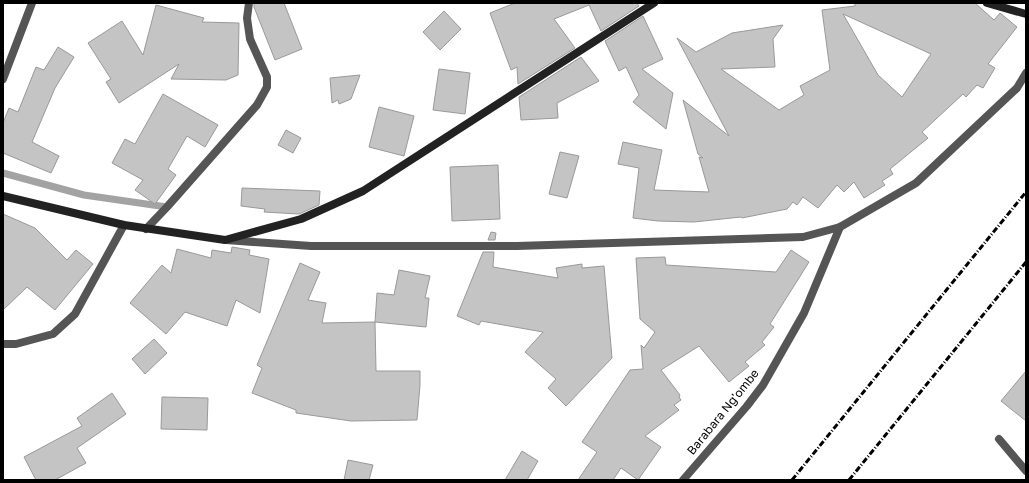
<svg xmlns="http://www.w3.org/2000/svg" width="1029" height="483" viewBox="0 0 1029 483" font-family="'Golos Text',sans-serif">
	<rect width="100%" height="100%" fill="#fff"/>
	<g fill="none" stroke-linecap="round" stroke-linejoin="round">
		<path stroke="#a3a3a3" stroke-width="7" d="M3 173 84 195 167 207"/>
	</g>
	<g fill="#c4c4c4" stroke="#999" fill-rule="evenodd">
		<path d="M254 3H284L302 49 275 60 254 7Z"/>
		<path d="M515 3H637L639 6 601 31 589 5 554 19 575 48 518 84 517 67 511 70 490 13Z"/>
		<path d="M855 3H975L994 20 1000 13 1017 27 988 64 995 68 983 88 977 85 966 97 963 94 922 132 928 138 890 169 893 174 882 181 885 185 864 198 854 182 844 192 837 185 818 208 803 197 797 205 793 202 787 209 742 218 741 217 694 222 658 221 633 218 639 168 618 164 623 142 662 150 654 190 709 192 699 157 703 158 698 154 683 100 729 136 677 38 696 52 732 33 783 25 773 39 775 67 721 69 779 110 804 95 800 86 830 70 822 10 855 6ZM843 14 931 54 902 97 878 75Z"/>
		<path d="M156 5 204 18 202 22 239 23 238 75 226 80 171 79 179 64 119 103 106 82 111 79 88 43 122 21 143 55Z"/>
		<path d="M444 11 461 29 440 50 423 32Z"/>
		<path d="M643 16 663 59 642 69 673 93 666 129 633 102 639 95 626 67 619 71 605 41Z"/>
		<path d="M58 47 74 57 55 88 32 142 59 156 51 173 3 153V123L9 108 18 112 36 67 44 70Z"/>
		<path d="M581 57 599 81 557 103 558 118 521 120 519 97Z"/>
		<path d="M439 69 470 73 465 114 433 110Z"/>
		<path d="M360 75 351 99 339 104 338 100 332 103 330 78Z"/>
		<path d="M163 94 218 125 205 147 187 136 168 169 176 175 155 204 135 190 143 180 112 163 125 139 135 144Z"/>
		<path d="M379 107 414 116 404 156 369 147Z"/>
		<path d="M286 130 301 138 293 153 278 145Z"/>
		<path d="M560 152 579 156 567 198 549 194Z"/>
		<path d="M498 165 500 219 452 221 450 167Z"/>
		<path d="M242 188 320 191 319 205 299 214 264 212 265 209 241 206Z"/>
		<path d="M3 214 35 228 67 260 76 250 93 264 55 310 27 287 3 310Z"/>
		<path d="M491 232 496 233 495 240H488Z"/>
		<path d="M232 247 250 250 249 255 269 259 260 313 236 300 227 326 185 312 166 334 130 303 162 265 171 273 177 249 211 258 212 250 231 253Z"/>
		<path d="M791 250 809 262 770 324 774 327 762 342 765 345 745 362 749 366 729 382 699 346 661 370 680 395 679 397 681 400 674 405 679 410 645 436 661 447 638 480 621 468 613 480H578L597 452 582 442 630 370 643 369 641 345 644 348 655 332 640 319 636 258 665 257 666 265 776 272Z"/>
		<path d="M483 252H494L493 267 558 278 556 268 582 264V268L604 266 612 358 566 406 548 388 556 379 525 352 543 332 481 321 479 325 457 316Z"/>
		<path d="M300 263 320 272 308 300 326 303 322 323 375 322 376 371H420V385L417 420 351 421 296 413V410L252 393 262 368 257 365Z"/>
		<path d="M399 270 430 276 425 298H429L426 327 375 322 377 293 394 295Z"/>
		<path d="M154 339 167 353 145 374 132 359Z"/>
		<path d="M1026 371V421L1001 401Z"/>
		<path d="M112 393 126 414 77 448 86 463 55 480H36L24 457 82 426 77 418Z"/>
		<path d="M162 397 208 398 207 430 161 429Z"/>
		<path d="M522 451 538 461 527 480H505Z"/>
		<path d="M348 460 373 465 369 480H344Z"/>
	</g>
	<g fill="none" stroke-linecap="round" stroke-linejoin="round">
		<g stroke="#555" stroke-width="8">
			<path d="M3 79 32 3"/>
			<path d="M146 229 167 207 257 105 267 87V77L250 39 247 18 249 3"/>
			<path d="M3 344H16L53 334 75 314 124 225"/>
			<path d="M999 439 1026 471"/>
			<path d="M683 480 747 406 763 385 804 313 840 227"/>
		</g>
		<path stroke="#555" stroke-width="8" d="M226 240 311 246H517L803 237 840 227 916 183 1017 88 1026 73"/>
		<g stroke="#222" stroke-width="8">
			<path d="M987 3 1026 14"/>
			<path d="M3 196 124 225 225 240 301 219 363 191 654 3"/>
		</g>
		<g stroke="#000" stroke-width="3" stroke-dasharray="6 2 1 2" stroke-linecap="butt">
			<path d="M792 480 1026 192"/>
			<path d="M849 480 1026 262"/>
		</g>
	</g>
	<g text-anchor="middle" stroke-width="3" stroke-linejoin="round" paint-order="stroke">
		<g font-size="12" fill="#000" stroke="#fff">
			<text transform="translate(723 412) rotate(-51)" y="4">Barabara Ng'ombe</text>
		</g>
	</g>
	<rect width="1029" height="483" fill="none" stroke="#000000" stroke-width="8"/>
</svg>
